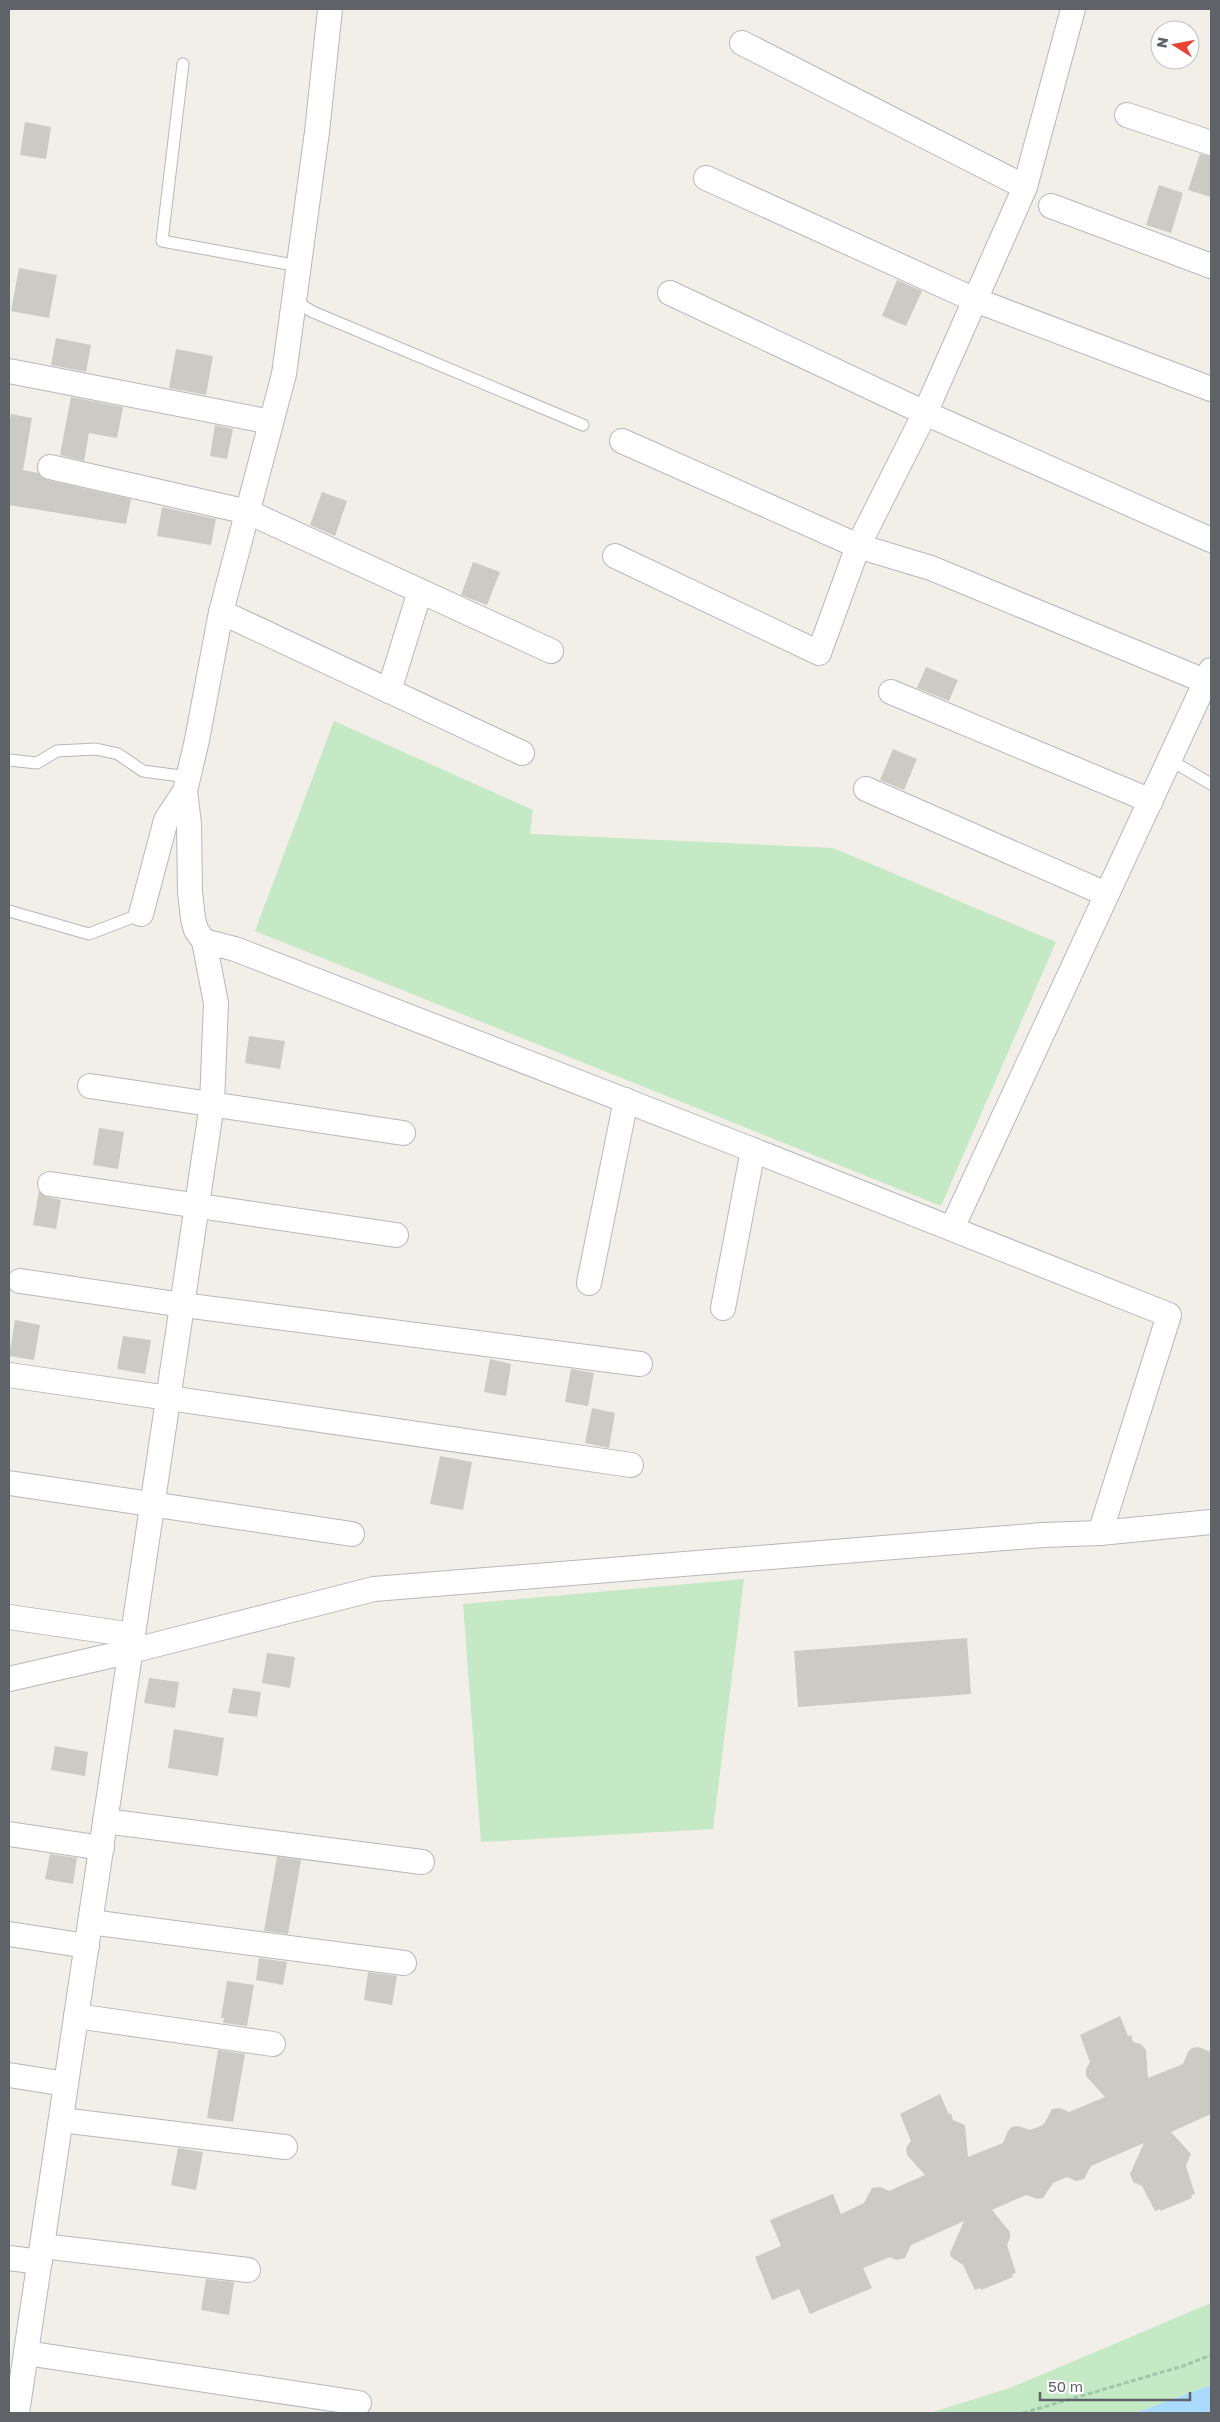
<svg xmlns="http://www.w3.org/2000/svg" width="1220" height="2422" viewBox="0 0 1220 2422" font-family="'Golos Text',sans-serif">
	<rect width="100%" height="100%" fill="#f1efe8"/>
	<g fill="#c5e8c5">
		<path d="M334 721 533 810 530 834 833 848 1056 942 941 1206 255 931Z"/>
		<path d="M744 1579 713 1829 481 1842 463 1604Z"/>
		<path d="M1211 2303V2385L1135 2413H930L1010 2388Z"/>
	</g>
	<path fill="#aadaff" d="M1211 2385V2413H1135Z"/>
	<g fill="#cccac5">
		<path d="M25 122 51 127 46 159 20 155Z"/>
		<path d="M1200 154 1211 156V197L1188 190Z"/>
		<path d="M1159 185 1183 193 1171 233 1146 225Z"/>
		<path d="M19 268 57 275 49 318 11 311Z"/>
		<path d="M897 280 922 291 906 326 882 316Z"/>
		<path d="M56 338 91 345 86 372 51 365Z"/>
		<path d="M176 349 213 356 206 395 169 388Z"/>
		<path d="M71 397 123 407 117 438 89 433 84 461 60 455Z"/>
		<path d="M11 414 32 418 23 470 38 473 47 480 131 499 126 524 9 505V427Z"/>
		<path d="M215 425 233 429 227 459 210 456Z"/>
		<path d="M322 492 347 501 335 536 310 525Z"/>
		<path d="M162 507 216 519 211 545 157 536Z"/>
		<path d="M473 562 500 572 487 605 461 595Z"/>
		<path d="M926 667 958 680 949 701 917 688Z"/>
		<path d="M893 749 917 759 904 790 880 780Z"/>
		<path d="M249 1036 285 1041 280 1069 245 1063Z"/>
		<path d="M99 1128 124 1132 118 1169 93 1165Z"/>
		<path d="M39 1191 48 1197 61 1200 56 1229 33 1225Z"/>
		<path d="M15 1320 40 1325 34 1360 9 1356Z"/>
		<path d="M123 1336 151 1340 145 1374 117 1369Z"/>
		<path d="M490 1359 511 1364 506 1396 484 1392Z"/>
		<path d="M571 1369 594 1373 588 1406 565 1402Z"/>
		<path d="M592 1408 615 1413 609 1448 585 1443Z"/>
		<path d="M440 1456 472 1462 463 1510 430 1504Z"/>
		<path d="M967 1638 971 1694 798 1707 794 1651Z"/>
		<path d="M267 1653 295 1657 290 1688 262 1683Z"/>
		<path d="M149 1678 179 1682 175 1708 144 1703Z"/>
		<path d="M233 1688 261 1692 257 1717 228 1713Z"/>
		<path d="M174 1729 224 1738 218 1776 168 1768Z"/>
		<path d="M55 1746 88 1752 85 1776 51 1770Z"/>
		<path d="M50 1854 77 1858 73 1884 45 1879Z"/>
		<path d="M277 1857 301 1860 288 1934 264 1931Z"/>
		<path d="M259 1958 287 1962 283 1985 256 1980Z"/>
		<path d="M368 1972 397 1976 392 2005 364 2000Z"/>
		<path d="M227 1981 254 1985 247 2026 223 2023 224 2018H221Z"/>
		<path d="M1120 2016 1128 2036 1131 2035 1133 2042 1141 2044 1146 2050 1148 2078 1183 2064 1188 2052 1192 2048 1198 2047 1211 2052V2114L1171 2132 1191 2154 1186 2166 1195 2194 1191 2195 1192 2198 1160 2211V2209L1155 2211 1142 2186 1133 2182 1130 2174 1144 2143 1091 2166 1084 2179 1076 2181 1067 2177 1053 2183 1043 2198 1038 2199 1026 2195 992 2210 1010 2232V2238L1007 2245 1016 2273 1012 2274 1013 2277 981 2290 980 2288 975 2290 963 2265 951 2257 950 2253 964 2221 911 2245 905 2258 896 2260 890 2257 863 2268 872 2288 810 2314 799 2289 772 2300 755 2257 781 2246 770 2220 833 2194 841 2214 864 2203 872 2188 881 2187 889 2191 925 2175 907 2155 906 2148 911 2141 900 2114 940 2094 949 2115 951 2113 953 2120 965 2125 968 2157 1003 2143 1008 2131 1012 2127 1018 2126 1030 2130 1038 2127 1044 2124 1052 2109 1060 2108 1069 2112 1105 2097 1086 2076V2069L1090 2062 1080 2035Z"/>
		<path d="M218 2050 245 2054 233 2122 207 2118Z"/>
		<path d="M178 2148 203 2152 196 2190 171 2185Z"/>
		<path d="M206 2279 234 2282 229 2315 201 2310Z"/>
	</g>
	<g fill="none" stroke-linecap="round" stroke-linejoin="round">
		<defs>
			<g id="service">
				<path d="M183 64 162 241 299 266"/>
				<path d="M294 301 313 312 583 425"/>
				<path d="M9 760 37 763 57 751 96 749 118 754 143 771 188 777"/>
				<path d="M1170 760 1211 784"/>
				<path d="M9 911 89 934 141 914"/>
			</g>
			<g id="minor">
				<path d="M742 43 1025 187"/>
				<path d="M1127 115 1211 143"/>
				<path d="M706 178 975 300 1211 389"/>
				<path d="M1051 206 1211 266"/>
				<path d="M670 293 925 413 1211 540"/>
				<path d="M9 371 271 422"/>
				<path d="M622 441 858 546 931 568 1207 682"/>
				<path d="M50 467 248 512 551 651"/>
				<path d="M615 556 819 653 858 546 925 413 1025 187 1073 9"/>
				<path d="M221 612 522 753"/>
				<path d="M389 691 420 591"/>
				<path d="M891 692 1151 801"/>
				<path d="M866 789 1106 894"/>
				<path d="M141 914 166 820 185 791"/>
				<path d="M204 941 235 949 753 1150 1169 1315 1100 1533"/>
				<path d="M90 1086 403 1133"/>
				<path d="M50 1184 396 1235"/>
				<path d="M952 1228 1211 670"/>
				<path d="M20 1281 183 1305 640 1364"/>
				<path d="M589 1283 626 1100"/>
				<path d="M723 1308 753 1150"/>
				<path d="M9 1375 631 1465"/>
				<path d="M9 1483 352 1534"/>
				<path d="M9 1617 133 1635"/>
				<path d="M9 1679 131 1651 374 1589 1043 1535 1100 1533 1211 1522"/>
				<path d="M105 1821 422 1862"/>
				<path d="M9 1834 102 1848"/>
				<path d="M90 1922 404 1963"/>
				<path d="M9 1934 87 1946"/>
				<path d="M76 2016 273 2044"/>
				<path d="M9 2075 66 2084"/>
				<path d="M61 2120 285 2147"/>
				<path d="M42 2246 248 2270"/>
				<path d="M9 2258 40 2262"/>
				<path d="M26 2353 359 2403"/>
				<path d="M17 2413 212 1104 216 1003 204 941 196 930 193 919 190 892 189 824 185 791 197 740 221 612 284 374 317 132 330 9"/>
			</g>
		</defs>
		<use href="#service" stroke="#b5b8bc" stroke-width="13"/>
		<use href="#minor" stroke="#b5b8bc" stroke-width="26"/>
		<path stroke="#9cc7a9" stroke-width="3" stroke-dasharray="5 2.5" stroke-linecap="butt" d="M1023 2413 1183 2366 1211 2355"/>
		<use href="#service" stroke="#fff" stroke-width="11"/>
		<use href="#minor" stroke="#fff" stroke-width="24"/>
	</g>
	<rect width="1220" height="2422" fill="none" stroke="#5f6368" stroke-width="20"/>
	<g transform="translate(1175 45) rotate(281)"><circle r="24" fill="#ffffff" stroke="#bfc1c3"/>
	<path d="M0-4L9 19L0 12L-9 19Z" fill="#ea4335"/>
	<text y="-8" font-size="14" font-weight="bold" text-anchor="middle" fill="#5f6368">N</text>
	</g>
	<path d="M1040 2392v8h150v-8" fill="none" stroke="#5f6368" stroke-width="2.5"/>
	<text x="1048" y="2392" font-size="15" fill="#5f6368" stroke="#ffffff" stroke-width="4" paint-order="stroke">50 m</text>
</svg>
